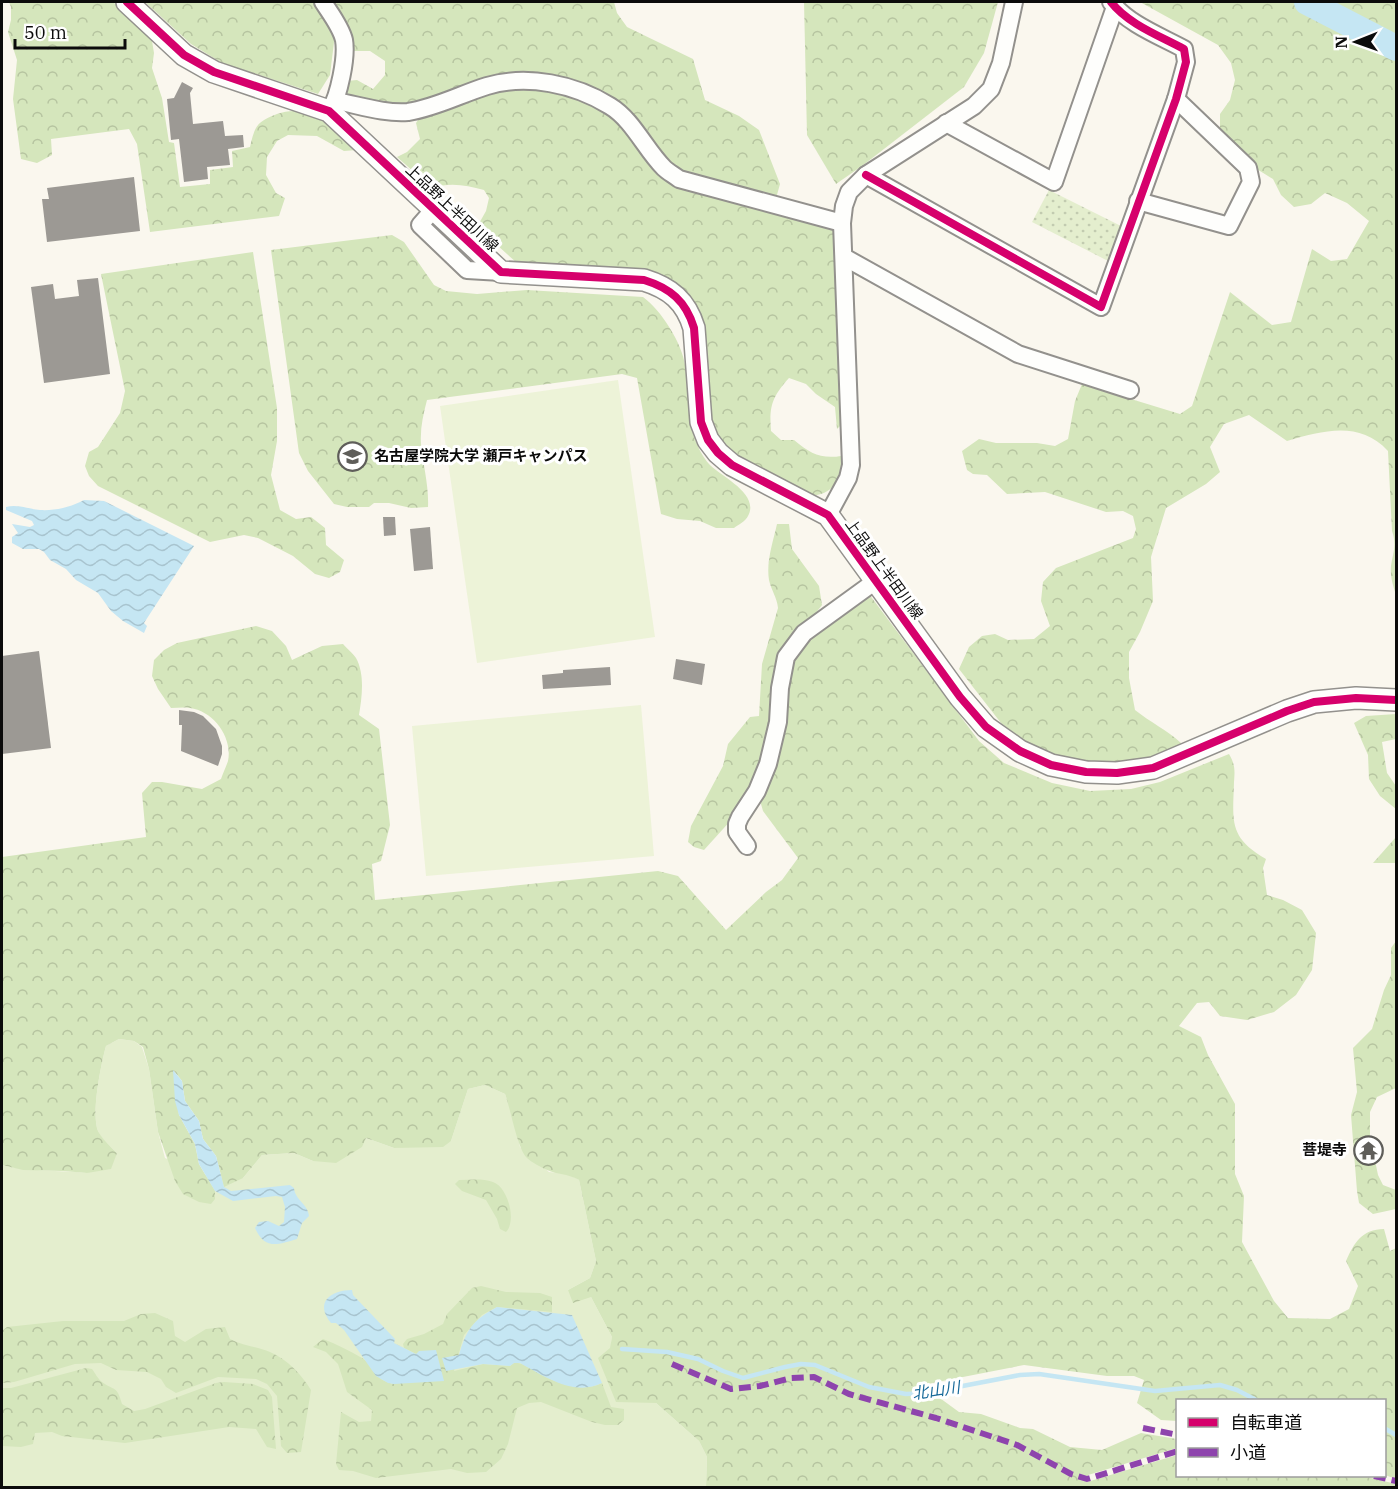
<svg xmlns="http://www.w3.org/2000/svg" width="1398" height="1489" viewBox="0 0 1398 1489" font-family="'IBM Plex Serif','Noto Sans JP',serif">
	<defs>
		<pattern id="forest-crowns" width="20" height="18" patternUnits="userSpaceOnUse" patternTransform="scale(1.5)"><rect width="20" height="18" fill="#d5e6bc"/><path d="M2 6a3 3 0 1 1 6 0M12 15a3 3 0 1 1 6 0" fill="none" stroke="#b6c4a0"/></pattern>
		<pattern id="park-dots" width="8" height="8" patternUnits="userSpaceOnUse" patternTransform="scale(1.5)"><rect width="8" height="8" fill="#e4eece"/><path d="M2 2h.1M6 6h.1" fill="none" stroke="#c2cbb0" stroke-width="1.8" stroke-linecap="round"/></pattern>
		<pattern id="water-waves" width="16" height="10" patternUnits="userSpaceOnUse" patternTransform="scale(1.5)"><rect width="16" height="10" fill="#c5e6f3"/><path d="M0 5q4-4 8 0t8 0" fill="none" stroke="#a8c4cf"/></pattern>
	</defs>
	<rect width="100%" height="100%" fill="#faf7ee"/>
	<path fill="#e4eece" d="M119 1039 134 1041 142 1047 149 1069 158 1132 165 1158 205 1175 243 1178 262 1155 294 1153 313 1161 366 1138 394 1148 451 1141 468 1089 485 1085 505 1094 511 1110 520 1147 549 1172 568 1174 579 1180 596 1261 590 1278 568 1290 591 1297 612 1337 611 1348 656 1403 699 1441 707 1457 706 1488H2V1165C30 1172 58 1170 87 1173L117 1153C110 1146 102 1140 98 1131 91 1114 101 1064 106 1046Z"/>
	<g fill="url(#forest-crowns)">
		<path d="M9 2H113L151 35 154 53 152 68 162 98 169 142 174 143 180 187 210 184V170L233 167 232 151 250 147C255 126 256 122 277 114 311 102 334 129 357 150L344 151 317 136 288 135 277 141 267 157 266 175 276 193 285 198 279 216 150 232 137 144 129 129 51 139 52 155 37 163 21 159 13 99 17 60 8 32 11 20V7Z"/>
		<path d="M145 2H317L335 34 330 75 318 94 222 63 191 44Z"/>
		<path d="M329 2H614L617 13 627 27 693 59 705 100 739 116 759 130 780 184 775 202 682 176 630 118 556 80 410 107 345 98 343 93 347 81 357 80 373 89 385 75V61L370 51H351Z"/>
		<path d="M804 2H998L984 53 964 87 862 166 836 184 807 135Z"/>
		<path d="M1140 2H1396V595C1393 585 1390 577 1391 566 1393 552 1397 545 1392 531L1388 451C1359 420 1323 431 1287 441L1249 415 1224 424 1210 447 1220 472 1206 484 1166 508 1151 557 1153 601 1140 632 1129 652V678L1135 710C1150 722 1167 730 1181 743L1179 748 1149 762 1086 764 1053 756 1026 742 1001 723 959 669 969 647 982 636 995 634 1008 640 1034 639 1050 626 1041 601 1043 582 1056 568 1133 538 1136 529 1133 516 1123 511 1106 512 1045 492 1007 494 987 475 973 474 967 470 962 451 979 439 996 443H1037L1055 446 1068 439 1075 401 1082 384 1180 414 1192 406 1230 292 1272 325 1291 322 1312 249 1331 261 1347 259 1369 221 1347 203 1325 193 1311 204 1294 207 1281 195 1273 179 1252 166 1220 131V114L1230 100 1235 80 1231 63 1218 45Z"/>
		<path d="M510 87 554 89 613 114 661 171 837 229 842 424 837 429 835 407 816 394 806 384 789 378C772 397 769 406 771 431L781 440H794C811 454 820 459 842 456 840 480 835 495 808 496L737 458 720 441 713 426 708 409 703 325 695 303 682 289 517 263 477 227 486 211 489 198 484 190C466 185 450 182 432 188L397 157 407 152 420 139 416 123 422 114Z"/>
		<path d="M392 235 404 242 434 285 446 291 477 294 527 290 643 297C661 310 682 343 685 365 689 392 686 421 698 446 700 452 706 461 710 465 722 477 760 494 748 516 746 521 738 525 734 528H716L700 521 677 519 661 514 637 378 622 374 427 400C423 415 420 429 421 444 423 465 429 485 428 507L411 508 389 503H374L369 507H347L334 504 308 471 299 453 271 250Z"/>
		<path d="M253 252 277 408V441L271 475 280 510 296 519 311 517 325 528 326 545 344 560 340 572 329 578 315 574 293 556 258 538 244 535 210 542 98 486 89 476 85 466 89 452 98 447 120 413 125 391 101 274Z"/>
		<path d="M777 524H789L792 549 819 586 822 605 808 623 792 638 771 731 754 785 733 818 704 850 694 847 688 842 691 826 723 766 728 744 750 717 759 716 762 664 778 608C777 597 771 590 769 580 766 562 773 542 777 524Z"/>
		<path d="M869 594 979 741 1004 763 1052 783 1090 791 1131 789 1160 782 1229 754C1235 764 1235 770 1234 782 1233 821 1228 837 1266 859L1263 868 1267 895 1283 900 1302 910 1316 933 1312 970 1296 995 1274 1012 1247 1020 1220 1016 1209 1002 1197 1003 1179 1026 1201 1037 1208 1055 1235 1104V1174L1244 1196 1242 1242 1274 1301 1288 1318 1330 1319 1349 1309 1358 1286 1346 1261C1354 1243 1362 1229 1384 1229L1390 1251 1396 1248V1479L1385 1475 1384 1400H1178L1177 1421 1161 1420 1137 1403 1144 1380 1134 1376H1107L1024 1365 922 1385 959 1412 981 1414 1020 1428 1033 1429 1070 1447 1102 1450 1141 1433 1177 1439V1448L1088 1475 1087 1482 1177 1455 1178 1476H1363L1396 1484V1487H706L707 1457 699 1441 656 1403 616 1402 598 1358 610 1348 612 1337 591 1297 573 1303 568 1290 590 1278 596 1261 579 1180C566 1173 558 1175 547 1170 541 1167 531 1162 527 1158 517 1148 511 1110 505 1094L485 1085 468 1089 451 1141 443 1147 394 1148 366 1138 362 1147 336 1163 313 1161 294 1153 262 1155 243 1178 224 1187 216 1156 203 1139 199 1121 185 1101 182 1081 174 1071 179 1115 195 1144 199 1164 215 1191V1199L211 1204 199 1202 183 1194 175 1181 158 1132 149 1069 143 1047 134 1041 119 1039 106 1046C101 1064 91 1114 98 1131 103 1140 110 1146 117 1153L111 1169 87 1173 63 1171 23 1170 2 1165V857L146 837 142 793 152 782H162L202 789 221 779C223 773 226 767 228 761 233 737 213 711 190 708 184 707 177 708 171 708L158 689 152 676 154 660 164 650 177 643 256 626 272 631 286 646 292 660 322 646 343 644C347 649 353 653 356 658 365 674 362 697 359 715L379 729 390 825 381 861 372 864 375 900 658 871 678 876 726 930 766 892 782 880 798 858 763 811 759 797 791 663 806 640Z"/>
		<path d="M1396 714V739L1382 742 1387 773 1396 786V809L1380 796 1369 779 1368 755 1354 723 1366 716Z"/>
		<path d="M1396 837V863H1373Z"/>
		<path d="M1396 941V1088L1377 1097 1370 1112V1136L1378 1175 1383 1185 1396 1190V1209L1373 1214 1359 1203 1357 1191 1351 1115 1357 1092 1353 1048 1372 1029 1384 990 1391 975V948Z"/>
		<path d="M459 1180C470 1180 482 1178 493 1182 508 1187 517 1221 506 1232L500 1229 497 1219 486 1200 462 1191 455 1184Z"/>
		<path d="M481 1286 506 1292 540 1293 552 1297V1312L497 1307 482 1315 464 1335 454 1371 483 1364 510 1366C513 1363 514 1362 518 1363 524 1364 530 1368 535 1371 555 1382 580 1394 602 1383L611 1407 624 1409V1420L618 1425H605L592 1422 541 1402 529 1403 517 1408 508 1444 501 1459 486 1472 467 1473 451 1469 376 1478 353 1471 339 1470 336 1464 341 1412 359 1422 371 1421 372 1410 347 1392 338 1364 326 1352 313 1347 323 1339C336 1344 350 1351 362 1358 375 1366 373 1380 394 1384L416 1354 404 1348 403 1344 407 1339 424 1334 443 1324 447 1314 472 1288Z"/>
		<path d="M155 1313 173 1321 175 1336 185 1342 206 1329 225 1327 230 1339C244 1346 258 1347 270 1352 288 1360 301 1374 311 1390L301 1452 287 1453 281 1446 277 1396 267 1384 256 1379 218 1377 176 1393 166 1387 161 1379 147 1372 116 1370 101 1363 75 1364 14 1382 2 1383V1331L7 1327 63 1321H124L141 1314Z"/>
		<path d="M86 1368 92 1369C95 1373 98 1379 102 1382 114 1391 117 1385 122 1404L134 1411 145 1409 216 1383 224 1382 253 1384 268 1390 272 1397 276 1449 267 1447 256 1429 229 1427 125 1443 62 1436 52 1432 35 1433 33 1444 21 1447 2 1446V1388H11Z"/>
	</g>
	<path fill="url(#park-dots)" d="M1049 190 1121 226 1110 262 1032 222Z"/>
	<g fill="#edf3d8">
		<path d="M618 380 655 637 477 663 440 406Z"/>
		<path d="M641 705 654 856 426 876 412 726Z"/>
	</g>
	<g fill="url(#water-waves)">
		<path d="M84 500 104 501 194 546 144 623 147 626 144 633 123 621 111 611 98 593 76 580 66 569 50 560 44 552 39 549H23L12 543V537L18 533 12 524 30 527 34 525 32 521 6 510V507C18 504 28 509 40 510 55 511 71 507 84 500Z"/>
		<path d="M173 1070 182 1081 185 1101 199 1121 203 1139 216 1156 224 1187 231 1191 290 1185 294 1188C295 1200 308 1204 309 1216L302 1223 297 1239C277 1245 265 1250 255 1228L259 1222 268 1221 279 1226 284 1222 285 1207 282 1197 276 1196 233 1201 215 1191 199 1164 195 1144 179 1115 175 1101Z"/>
		<path d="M352 1290 353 1295 395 1339 394 1343 416 1354 419 1351 436 1350 444 1381 394 1384 388 1383 376 1376 344 1330 336 1323H331C314 1302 331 1290 352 1290Z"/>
		<path d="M497 1307 572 1315 602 1383C574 1397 544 1376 520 1363H514L510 1366 483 1364 446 1371 442 1358 459 1355C466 1330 473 1320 497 1307Z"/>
	</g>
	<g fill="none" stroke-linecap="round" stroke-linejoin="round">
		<g stroke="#c5e6f3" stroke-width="4.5">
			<path d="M622 1349 667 1352 698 1359 723 1371 743 1378 785 1367 801 1364 815 1365 869 1387 906 1394 926 1393 1020 1375 1039 1374 1155 1391 1220 1385 1237 1390 1256 1400"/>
			<path d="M1384 1428 1396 1435"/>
		</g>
		<path stroke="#c5e6f3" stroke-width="26" d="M1307 2 1396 48"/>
	</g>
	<g fill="#9c9994">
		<path d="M182 82 193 88 190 93 193 124 223 121 225 136 243 135 244 147 228 149 230 165 207 167 208 179 184 182 179 139 171 140 167 99 174 98Z"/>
		<path d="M134 177 140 231 47 242 42 199H49L47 188Z"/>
		<path d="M98 278 110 374 44 383 31 287 53 284 55 299 79 296 77 280Z"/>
		<path d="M383 517H395L396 535 384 536Z"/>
		<path d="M430 527 433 569 414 571 410 529Z"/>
		<path d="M39 651 51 748 2 754V656Z"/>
		<path d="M676 659 705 664 702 685 673 679Z"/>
		<path d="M610 667 611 685 543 689 542 675 563 673V670Z"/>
		<path d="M179 710 194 712 203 716 216 729 222 746V754L218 766 181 751 182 725H179Z"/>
	</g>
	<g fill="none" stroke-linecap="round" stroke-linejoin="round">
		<defs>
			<g id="minor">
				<path d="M323 2C330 13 341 27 344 40 347 57 339 96 330 110"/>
				<path d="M336 101C358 105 385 114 408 112 435 108 461 94 487 86 527 74 575 84 610 106 633 120 645 149 664 168 668 172 674 175 679 179L842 223"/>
				<path d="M946 123 1054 182 1115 7"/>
				<path d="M866 175 1101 307 1176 99 1186 62 1184 49C1160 36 1128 24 1111 2"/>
				<path d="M1138 201 1229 226 1251 182 1248 168 1176 99"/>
				<path d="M434 209 420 225 467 270 501 272"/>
				<path d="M844 257 1018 354 1130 390"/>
				<path d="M828 515 848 478 851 465 842 223 844 206 849 192 866 175 974 106 991 89 1001 63 1014 2"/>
				<path d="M747 846 737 832V824L740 817 757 791 768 764 778 722 780 688 786 657 804 633 877 580"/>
			</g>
			<path id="tertiary" d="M127 2 184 55 214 72 329 111 501 272 644 280C670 288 686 301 694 328L701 422 708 440 718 453 732 465 828 515 960 697 986 727 1020 751 1051 765 1086 772 1117 773 1153 768 1287 711 1314 702 1356 698 1396 700"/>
		</defs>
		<use href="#minor" stroke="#93918d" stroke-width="20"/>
		<use href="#tertiary" stroke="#93918d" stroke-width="24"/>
		<use href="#minor" stroke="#fefefc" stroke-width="16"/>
		<use href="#tertiary" stroke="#fefefc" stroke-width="21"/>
		<g stroke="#8e44ad" stroke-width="6" stroke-dasharray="12 6" stroke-linecap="butt">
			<path d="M672 1364 731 1389 760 1386 791 1378 814 1377 849 1394 936 1418 1017 1445 1071 1474 1087 1479 1178 1451"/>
			<path d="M1143 1428 1178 1435"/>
			<path d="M1374 1476 1396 1481"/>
		</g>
		<defs>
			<g id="cycleway">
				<path d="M127 2 184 55 214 72 329 111 501 272 644 280C670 288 686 301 694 328L701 422 708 440 718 453 732 465 828 515 960 697 986 727 1020 751 1051 765 1086 772 1117 773 1153 768 1287 711 1314 702 1356 698 1396 700"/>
				<path d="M866 175 1101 307 1176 99 1186 62 1184 49C1160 36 1128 24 1111 2"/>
			</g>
		</defs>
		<use href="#cycleway" stroke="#fff" stroke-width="11"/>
		<use href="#cycleway" stroke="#d6006c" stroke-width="8"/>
	</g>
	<defs>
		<symbol id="university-ring" viewBox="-11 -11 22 22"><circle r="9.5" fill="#fff" stroke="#5f5e5a" stroke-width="1.5"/><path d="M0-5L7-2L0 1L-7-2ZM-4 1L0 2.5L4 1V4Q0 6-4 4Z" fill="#5f5e5a"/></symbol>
		<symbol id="temple-ring" viewBox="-11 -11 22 22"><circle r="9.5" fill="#fff" stroke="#5f5e5a" stroke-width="1.5"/><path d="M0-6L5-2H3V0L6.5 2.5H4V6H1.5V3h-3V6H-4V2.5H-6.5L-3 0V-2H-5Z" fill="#5f5e5a"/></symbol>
	</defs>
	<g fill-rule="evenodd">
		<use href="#university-ring" x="336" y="440" width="33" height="33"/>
		<use href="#temple-ring" x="1352" y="1134" width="33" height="33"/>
	</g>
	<g text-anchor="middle" stroke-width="6" stroke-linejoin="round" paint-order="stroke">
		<g font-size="15" fill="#0b0b0b" stroke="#fff">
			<text transform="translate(452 208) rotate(43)" y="5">上品野上半田川線</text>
			<text transform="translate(884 569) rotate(54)" y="5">上品野上半田川線</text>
		</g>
		<g font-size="15" font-weight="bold" fill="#0b0b0b" stroke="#fff" text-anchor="start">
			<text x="374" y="461">名古屋学院大学 瀬戸キャンパス</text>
			<text x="1347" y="1155" text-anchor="end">菩堤寺</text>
		</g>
		<g font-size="16" font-style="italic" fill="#176999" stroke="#fff">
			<text transform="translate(936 1390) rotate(-8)" y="6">北山川</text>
		</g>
	</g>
	<rect width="1398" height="1489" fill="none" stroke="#0b0b0b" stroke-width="6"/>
	<rect x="1176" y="1399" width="210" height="78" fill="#ffffff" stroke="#9d9d9d" stroke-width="1.5"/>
	<rect x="1188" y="1418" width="30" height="9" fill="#d6006c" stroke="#9d9d9d" stroke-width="1.5"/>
	<text x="1230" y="1429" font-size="18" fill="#0b0b0b">自転車道</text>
	<rect x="1188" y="1448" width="30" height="9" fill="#8e44ad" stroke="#9d9d9d" stroke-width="1.5"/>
	<text x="1230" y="1459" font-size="18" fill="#0b0b0b">小道</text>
	<g transform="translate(1356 42) rotate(269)" stroke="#ffffff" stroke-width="4.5" paint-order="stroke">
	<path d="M0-4.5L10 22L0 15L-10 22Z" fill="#0b0b0b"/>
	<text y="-9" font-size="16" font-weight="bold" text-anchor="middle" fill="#0b0b0b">N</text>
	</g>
	<path d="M15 39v9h110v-9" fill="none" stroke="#0b0b0b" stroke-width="3"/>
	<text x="24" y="39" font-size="18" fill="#0b0b0b" stroke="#ffffff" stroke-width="4.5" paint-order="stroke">50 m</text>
</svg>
